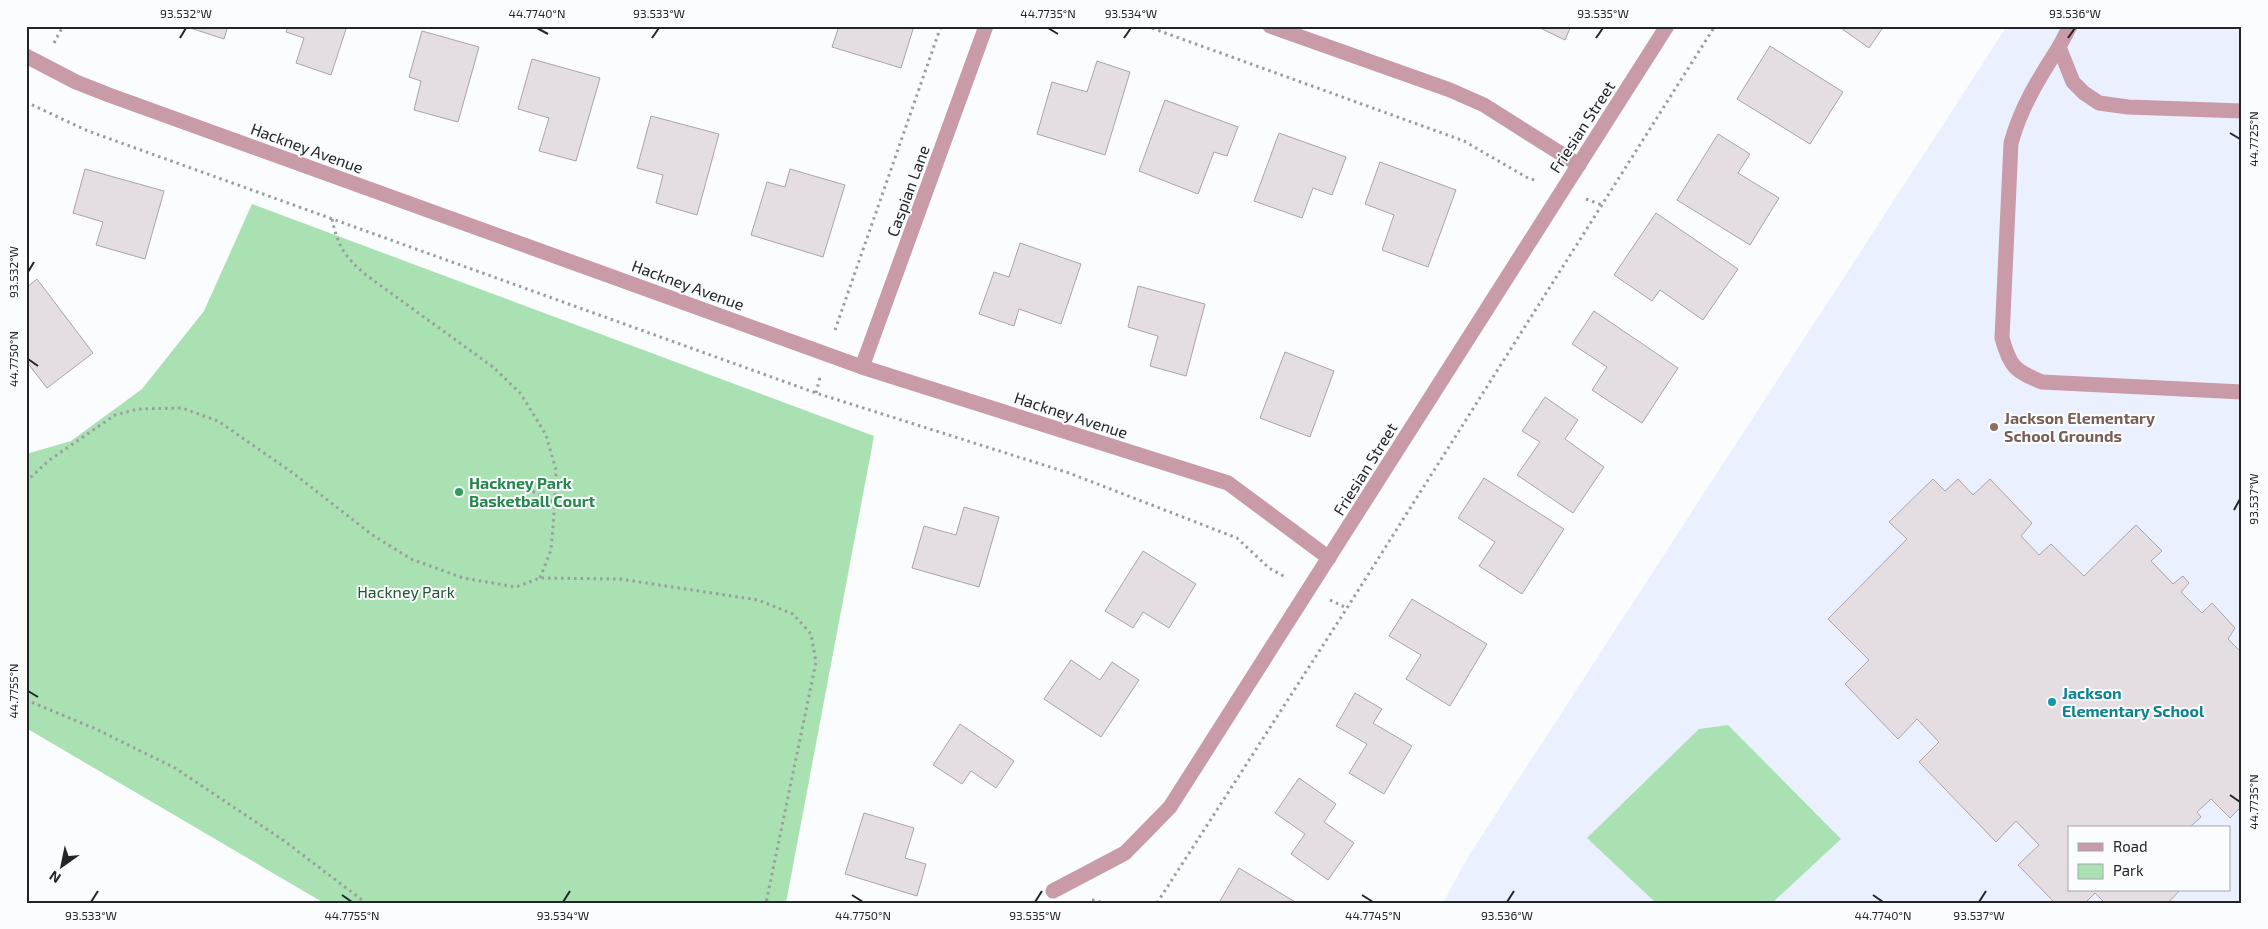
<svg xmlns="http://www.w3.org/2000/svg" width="2268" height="929" viewBox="0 0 2268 929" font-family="'Exo 2',sans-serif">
	<rect width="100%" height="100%" fill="#fafcfe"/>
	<path fill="#eaf0fd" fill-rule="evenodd" d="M2007 26H2242V903H1443L1468 857ZM2069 828H2229V890H2069Z"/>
	<g fill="#a9e1b2">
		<path d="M252 204 874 436 786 903H324L26 728V454L71 441 142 389 204 311Z"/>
		<path d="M1728 725 1841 839 1772 903H1656L1587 838 1699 729Z"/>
	</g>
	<g fill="#e4dde1" stroke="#aaa4a8">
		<path d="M184 26H228L224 39Z"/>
		<path d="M288 26H347L331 75 296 63 304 38 286 32Z"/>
		<path d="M839 26H914L901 68 832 47Z"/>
		<path d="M1536 26H1571L1565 40Z"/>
		<path d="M1838 26H1884L1869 48Z"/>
		<path d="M422 31 479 47 458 122 414 110 421 81 409 77Z"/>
		<path d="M1770 46 1843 92 1810 144 1737 99Z"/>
		<path d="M532 59 600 78 576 161 539 151 549 118 518 109Z"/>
		<path d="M1097 61 1130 72 1105 155 1037 134 1052 82 1087 92Z"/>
		<path d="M1165 100 1238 127 1227 156 1214 152 1198 194 1139 171Z"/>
		<path d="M651 116 719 134 697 215 656 203 663 175 637 168Z"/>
		<path d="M1279 133 1346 157 1332 195 1313 188 1302 218 1254 201Z"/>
		<path d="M1718 134 1750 154 1738 173 1779 198 1750 245 1677 200Z"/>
		<path d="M1380 162 1456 190 1428 267 1382 250 1394 215 1365 204Z"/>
		<path d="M85 169 164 191 145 259 96 245 103 222 73 213Z"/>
		<path d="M790 169 845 185 823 257 751 235 767 182 785 187Z"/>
		<path d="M1656 213 1738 269 1703 320 1660 290 1652 301 1614 275Z"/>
		<path d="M1020 243 1081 264 1061 324 1019 309 1014 326 979 314 994 272 1009 277Z"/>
		<path d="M37 279 93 353 47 388 26 361V288Z"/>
		<path d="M1138 286 1205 304 1186 376 1150 366 1158 336 1128 327Z"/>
		<path d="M1594 311 1678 368 1642 423 1592 390 1607 367 1572 344Z"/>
		<path d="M1285 352 1334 371 1310 437 1260 418Z"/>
		<path d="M1545 397 1578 420 1565 439 1604 467 1573 513 1517 475 1540 442 1522 431Z"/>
		<path d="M1484 478 1564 529 1522 594 1479 566 1495 542 1458 518Z"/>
		<path d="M1933 479 1945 491 1958 479 1973 495 1990 479 2032 523 2021 536 2039 555 2051 544 2084 576 2136 525 2162 551 2151 561 2173 584 2183 576 2189 583 2181 592 2202 613 2212 603 2235 628 2228 639 2242 653V806L2230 818 2211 799 2197 812 2201 817 2189 828H2069V890H2180L2168 903H2105L2095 893 2085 903H2055L2018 865 2039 845 2016 821 1996 842 1919 762 1939 742 1917 719 1898 739 1845 684 1869 660 1828 619 1907 539 1889 522Z"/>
		<path d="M964 507 999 517 979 587 912 568 924 526 956 535Z"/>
		<path d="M1143 551 1196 584 1169 628 1143 612 1133 628 1105 611Z"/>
		<path d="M1412 599 1487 644 1450 706 1406 679 1421 655 1389 636Z"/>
		<path d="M1071 660 1100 680 1112 662 1139 680 1101 737 1044 699Z"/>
		<path d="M1355 693 1382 709 1373 723 1412 746 1384 794 1349 773 1367 744 1336 726Z"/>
		<path d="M960 724 1014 761 996 788 971 771 962 784 933 765Z"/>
		<path d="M1299 778 1336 804 1324 822 1354 843 1328 880 1291 854 1305 834 1275 813Z"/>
		<path d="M864 813 914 828 905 858 926 864 917 896 845 874Z"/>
		<path d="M1239 868 1297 903H1223L1220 901Z"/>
	</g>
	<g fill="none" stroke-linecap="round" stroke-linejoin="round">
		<g stroke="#9b9d9f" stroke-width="3" stroke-dasharray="2.5 4" stroke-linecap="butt">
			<path d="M1146 26 1464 141 1528 178 1538 181"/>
			<path d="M54 43 63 26"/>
			<path d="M26 102 88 131 816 393 1069 473 1237 538 1269 568 1287 578"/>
			<path d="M1586 199 1602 205"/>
			<path d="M332 219C338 247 345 257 366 275L493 367 521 394 546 435 556 470 555 503 528 489"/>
			<path d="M835 330 941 26"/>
			<path d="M816 393 820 377"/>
			<path d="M26 482 48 461 115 415 138 409 182 408 218 421 293 473 371 534 411 559 463 578 516 587 540 578 620 579 758 600 793 614 811 634 816 662 766 903"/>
			<path d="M540 578 551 550 555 503"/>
			<path d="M1330 600 1347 608"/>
			<path d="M26 700 96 729 175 768 283 840 366 903"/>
			<path d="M1092 900 1106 903"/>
			<path d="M1157 903 1347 608 1715 26"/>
		</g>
		<g stroke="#c99ba8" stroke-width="15">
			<path d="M2070 26 2059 47 2073 82 2084 93 2099 103 2128 107 2242 111"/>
			<path d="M2059 47C2039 78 2021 107 2011 143L2002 338C2010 367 2015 371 2042 382L2242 392"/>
		</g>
		<g stroke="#c99ba8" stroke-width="15">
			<path d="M1270 26 1450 90 1484 105 1579 165"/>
			<path d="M26 56 76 82 109 95 862 367 1228 483 1329 558"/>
			<path d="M862 367 986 26"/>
			<path d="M1053 891 1125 853 1170 807 1667 26"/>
		</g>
	</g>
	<path fill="none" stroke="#232427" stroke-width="2" d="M537 28 548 34M1048 28 1058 34M180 38 186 28M652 38 659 28M1124 38 1131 28M1596 38 1603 28M2068 38 2075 28M2230 133 2240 139M28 272 34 262M28 359 38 366M2234 510 2240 499M28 691 38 697M2230 795 2240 802M342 895 352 902M852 895 863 902M1362 895 1373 902M1873 895 1883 902M91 902 98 891M563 902 570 891M1035 902 1042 891M1507 902 1514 891M1979 902 1986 891"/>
	<circle fill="#8d6e63" stroke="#fafcfe" stroke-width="2" cx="1994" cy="427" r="5"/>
	<circle fill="#2e9e5b" stroke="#fafcfe" stroke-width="2" cx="459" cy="492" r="5"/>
	<circle fill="#0f9aa8" stroke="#fafcfe" stroke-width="2" cx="2052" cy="702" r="5"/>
	<g text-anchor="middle" stroke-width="4" stroke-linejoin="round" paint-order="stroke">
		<g font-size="16" fill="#232427" stroke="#fafcfe">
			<text transform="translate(1582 127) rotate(-57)" y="6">Friesian Street</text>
			<text transform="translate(307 148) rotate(20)" y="6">Hackney Avenue</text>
			<text transform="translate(908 191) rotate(-70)" y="6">Caspian Lane</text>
			<text transform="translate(688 285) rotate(20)" y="6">Hackney Avenue</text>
			<text transform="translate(1071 415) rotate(18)" y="6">Hackney Avenue</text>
			<text transform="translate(1365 469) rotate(-58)" y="6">Friesian Street</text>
		</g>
		<g font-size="16" font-weight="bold" fill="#785e54" stroke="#fafcfe" text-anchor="start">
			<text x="2004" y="424">Jackson Elementary<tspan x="2004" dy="18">School Grounds</tspan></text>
		</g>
		<g font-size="16" font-weight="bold" fill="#27864d" stroke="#fafcfe" text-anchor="start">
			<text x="469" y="489">Hackney Park<tspan x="469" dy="18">Basketball Court</tspan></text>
		</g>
		<g font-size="16" fill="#1e592d" stroke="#fafcfe">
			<text x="406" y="598">Hackney Park</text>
		</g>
		<g font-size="16" font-weight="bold" fill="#0d838f" stroke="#fafcfe" text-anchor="start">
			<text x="2062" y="699">Jackson<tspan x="2062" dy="18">Elementary School</tspan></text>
		</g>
	</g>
	<rect width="2268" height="929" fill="none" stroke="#fafcfe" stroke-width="55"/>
	<rect x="2068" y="826" width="162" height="65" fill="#fafcfe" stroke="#a4a6a8"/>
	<rect x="2078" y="843" width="25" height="8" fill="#c99ba8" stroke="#a4a6a8"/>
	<text x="2113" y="852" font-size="15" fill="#232427">Road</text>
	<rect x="2078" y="864" width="25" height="15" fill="#a9e1b2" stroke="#a4a6a8"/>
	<text x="2113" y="876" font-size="15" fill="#232427">Park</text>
	<g transform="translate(62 866) rotate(213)" stroke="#fafcfe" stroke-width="4" paint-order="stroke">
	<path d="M0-4L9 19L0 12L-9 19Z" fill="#232427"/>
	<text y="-8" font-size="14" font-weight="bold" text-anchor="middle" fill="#232427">N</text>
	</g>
	<rect x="28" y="28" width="2212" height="874" fill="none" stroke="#232427" stroke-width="2"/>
	<g font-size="12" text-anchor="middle" fill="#232427">
		<text x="186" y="18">93.532°W</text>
		<text x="537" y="18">44.7740°N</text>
		<text x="659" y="18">93.533°W</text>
		<text x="1048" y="18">44.7735°N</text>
		<text x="1131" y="18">93.534°W</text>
		<text x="1603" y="18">93.535°W</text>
		<text x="2075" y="18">93.536°W</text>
		<text transform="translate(2254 139) rotate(-90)" y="4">44.7725°N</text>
		<text transform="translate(14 272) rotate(-90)" y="4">93.532°W</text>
		<text transform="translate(14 359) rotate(-90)" y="4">44.7750°N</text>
		<text transform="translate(2254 499) rotate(-90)" y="4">93.537°W</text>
		<text transform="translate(14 691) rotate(-90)" y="4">44.7755°N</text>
		<text transform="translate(2254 802) rotate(-90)" y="4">44.7735°N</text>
		<text x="91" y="920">93.533°W</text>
		<text x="352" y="920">44.7755°N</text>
		<text x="563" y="920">93.534°W</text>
		<text x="863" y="920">44.7750°N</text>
		<text x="1035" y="920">93.535°W</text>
		<text x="1373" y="920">44.7745°N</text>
		<text x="1507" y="920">93.536°W</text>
		<text x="1883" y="920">44.7740°N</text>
		<text x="1979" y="920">93.537°W</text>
	</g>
</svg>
